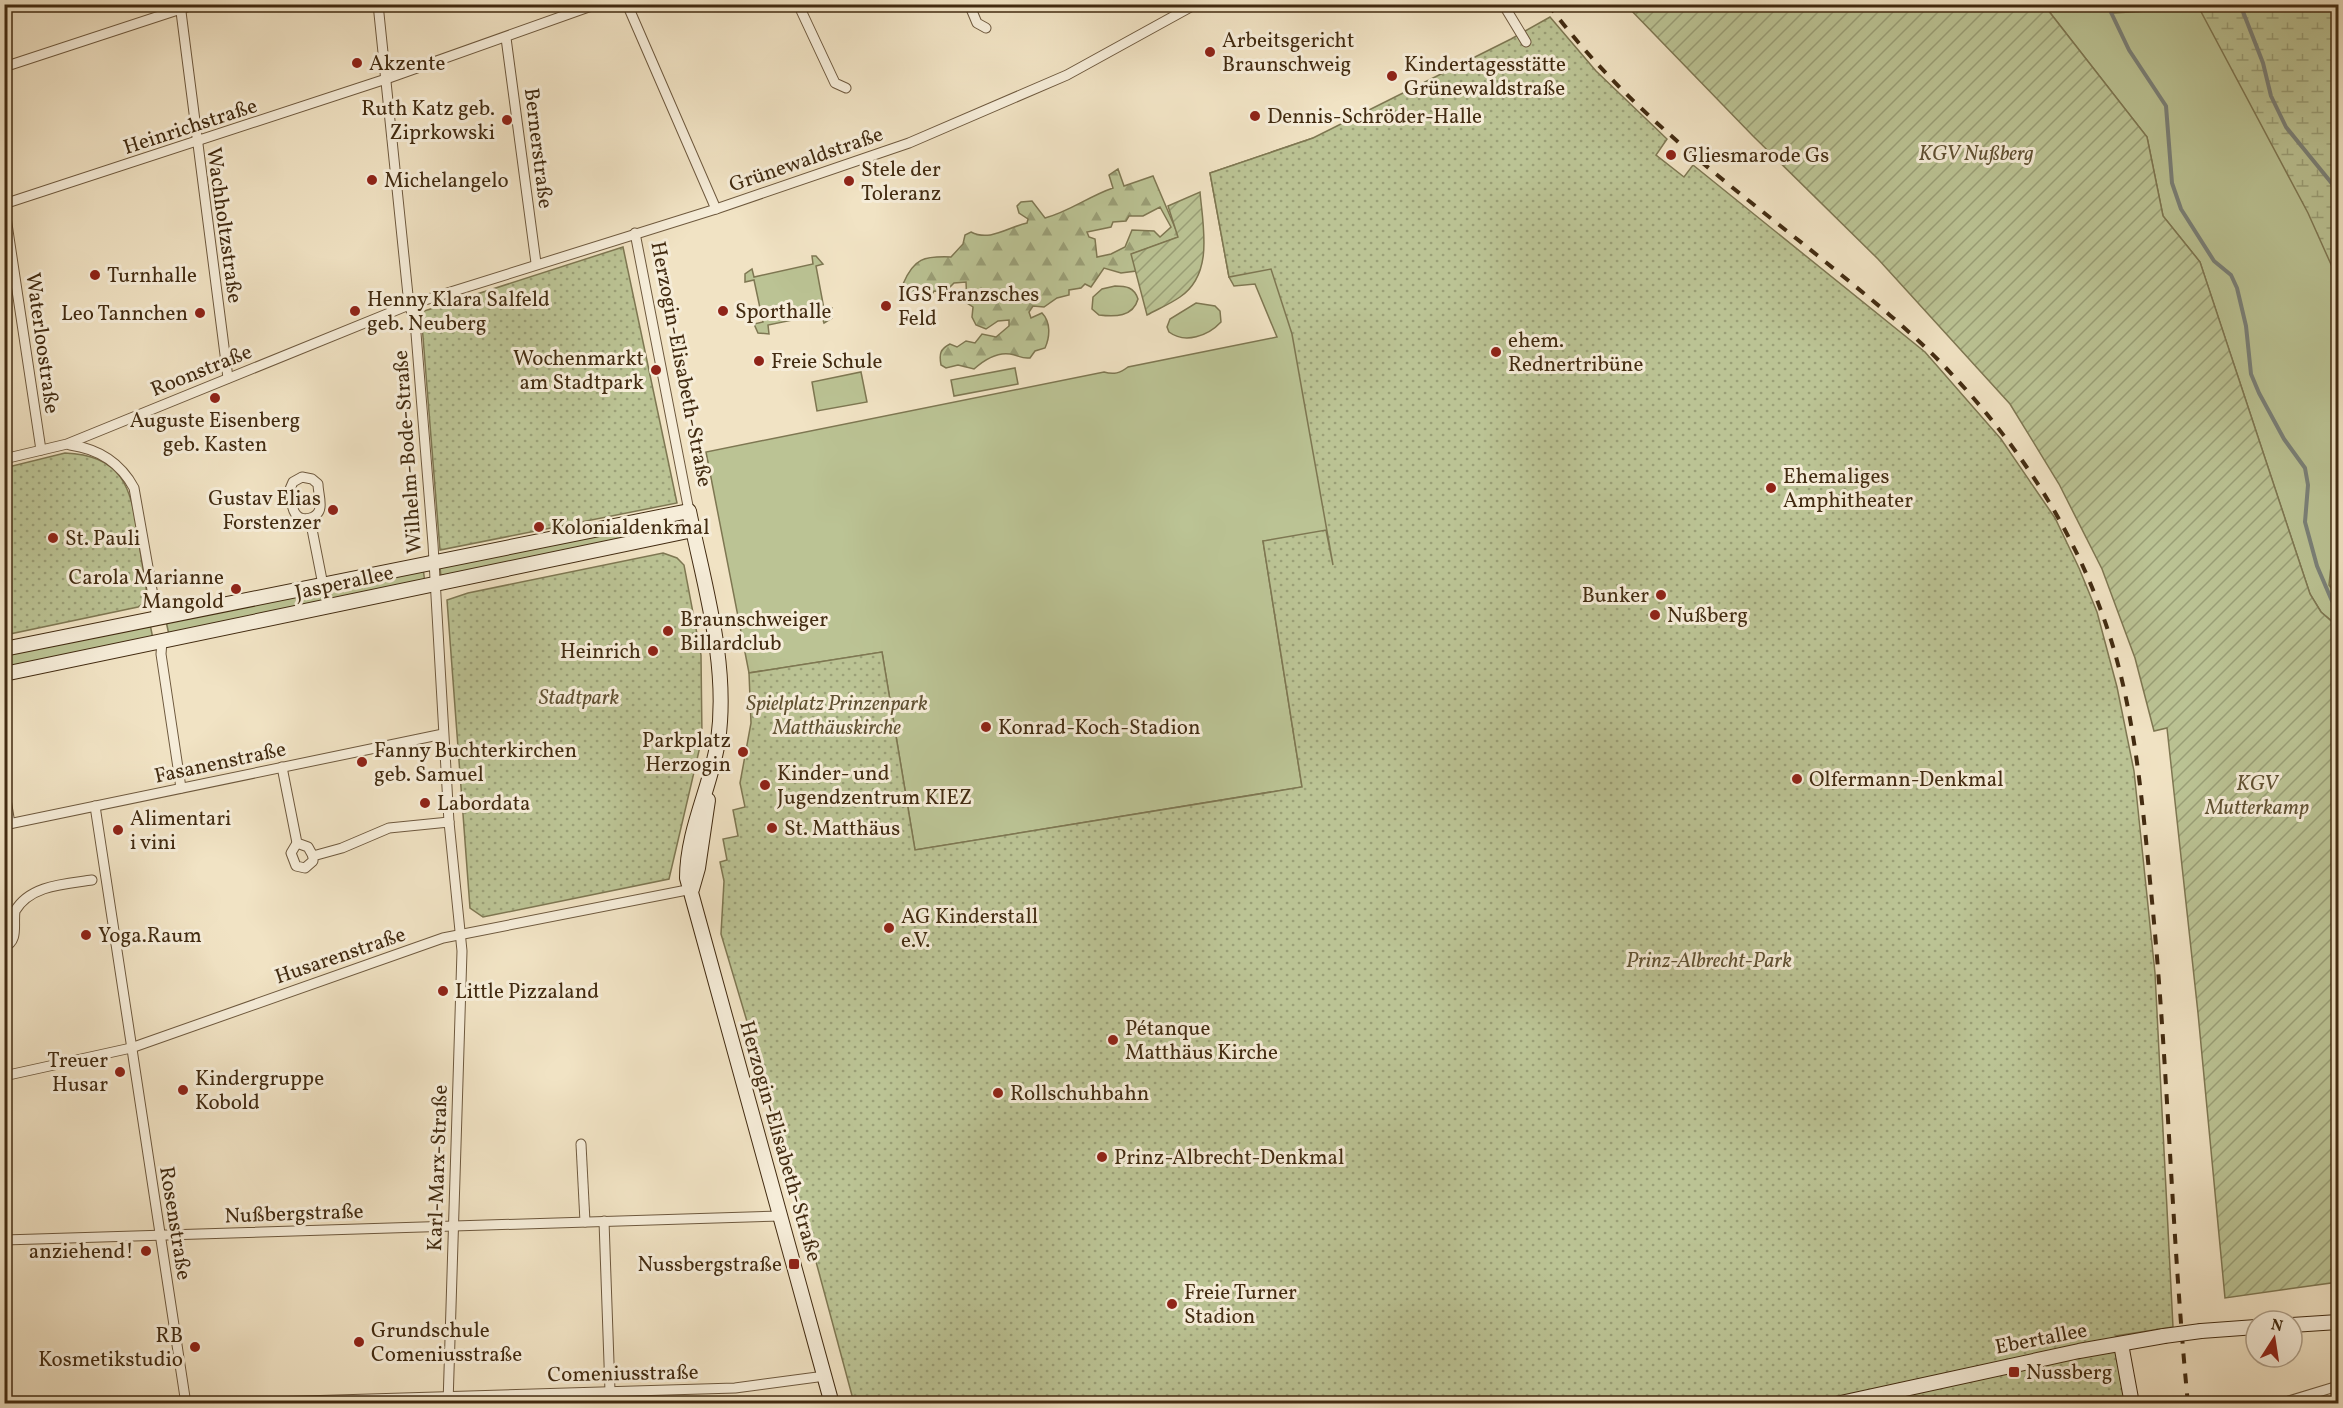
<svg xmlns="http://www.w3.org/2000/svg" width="2343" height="1408" viewBox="0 0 2343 1408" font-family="Vollkorn,serif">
	<defs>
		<pattern id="forest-firs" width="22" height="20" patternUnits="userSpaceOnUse" patternTransform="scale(1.5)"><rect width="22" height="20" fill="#bbc394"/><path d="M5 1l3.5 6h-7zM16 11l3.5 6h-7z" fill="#9a9f77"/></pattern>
		<pattern id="wetland-marsh" width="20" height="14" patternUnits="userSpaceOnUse" patternTransform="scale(1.5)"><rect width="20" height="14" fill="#bbc394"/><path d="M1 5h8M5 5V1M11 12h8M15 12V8" fill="none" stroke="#9a9f77"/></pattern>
		<pattern id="park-dots" width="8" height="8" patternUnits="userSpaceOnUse" patternTransform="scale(1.5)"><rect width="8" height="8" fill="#bbc394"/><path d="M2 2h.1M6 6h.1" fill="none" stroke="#9a9f77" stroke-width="1.8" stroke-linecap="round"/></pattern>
		<pattern id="garden-furrows" width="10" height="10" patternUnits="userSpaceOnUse" patternTransform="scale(1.5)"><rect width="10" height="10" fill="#bbc394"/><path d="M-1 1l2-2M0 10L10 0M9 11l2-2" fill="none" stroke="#9a9f77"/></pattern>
	</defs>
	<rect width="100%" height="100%" fill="#f1e3c4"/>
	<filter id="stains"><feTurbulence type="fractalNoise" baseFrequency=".00333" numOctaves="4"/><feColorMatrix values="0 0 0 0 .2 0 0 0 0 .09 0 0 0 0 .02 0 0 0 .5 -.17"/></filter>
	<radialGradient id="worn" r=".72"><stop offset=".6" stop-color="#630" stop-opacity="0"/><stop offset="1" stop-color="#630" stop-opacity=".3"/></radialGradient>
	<g fill="#bbc394" stroke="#7e7752" stroke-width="1.5">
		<path d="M2044 5H2338V626L2321 612 2310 594 2200 262 2163 216 2147 137Z"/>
		<path d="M1313 138 1352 155 1345 1017 1274 540 1263 541 1302 787 915 850 882 652 749 673 706 452 1104 372C1114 375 1120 373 1128 367L1277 337 1255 284 1234 286 1229 277 1210 173Z"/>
		<path d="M812 256H816L823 264 816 266 824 309 832 308V318L824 323 821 314 768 325 769 334 758 333 754 324 763 322 754 280 745 282V274L752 269 754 277 813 264Z"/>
		<path d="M1115 286C1126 286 1134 287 1138 299 1133 317 1115 317 1099 315L1092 309 1093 297 1102 289Z"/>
		<path d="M1196 303 1215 306 1220 311 1221 322C1208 336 1185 344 1169 332L1167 327 1170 319Z"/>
		<path d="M1015 368 1018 384 954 396 951 380Z"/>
		<path d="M861 372 867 402 817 411 812 382Z"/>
		<path d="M671 519 674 529 441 577 440 567Z"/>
		<path d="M423 568 425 583 169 635 166 621Z"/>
		<path d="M150 624 153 639 5 670 4 655Z"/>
	</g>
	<path fill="url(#forest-firs)" stroke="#7e7752" stroke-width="1.5" fill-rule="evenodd" d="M1118 169 1124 186 1153 176 1179 237 1132 254 1136 271 1121 273 1104 268 1091 287 1085 284 1081 288 1069 290V295L1057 298 1044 307 1033 306 1029 312 1031 318 1042 313C1051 322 1050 337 1045 348L1035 351 1030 358C1021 359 1018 355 1010 354 997 352 984 360 974 369L958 365 946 368 941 365C939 354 940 349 950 344L957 347 966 341 975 343 982 334 996 337 1009 326V320L998 321 986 329 976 325 972 317 973 307 967 303 966 282 954 283 945 292 934 291 931 297 911 299 903 284C914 258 924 256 951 257L963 244 965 235 971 232C990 242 1008 227 1027 223L1028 219 1019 213 1017 206 1021 202 1032 201 1045 218C1069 212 1089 196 1113 188L1109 175ZM1160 207 1171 227 1160 237 1154 231 1132 230 1125 247 1111 254 1097 257 1095 239 1089 237 1087 232 1111 227 1113 222 1126 221 1129 216H1143Z"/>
	<g fill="url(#wetland-marsh)" stroke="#7e7752" stroke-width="1.5">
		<path d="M2103 5H2338V280L2308 213 2199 8 2113 13Z"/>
		<path d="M2338 499V598L2329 585Z"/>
	</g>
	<g fill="url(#park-dots)" stroke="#7e7752" stroke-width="1.5">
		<path d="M1550 17 1596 71 1667 139 1656 155 1684 177 1693 165 1925 352 2001 439 2055 518 2079 568 2097 612 2117 687 2134 771 2155 973 2173 1327 2116 1336 2120 1379 2128 1403H854L793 1176 721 934 724 881 720 862 727 860 723 839 738 836 733 810 745 807 740 783 751 723 749 673 882 652 915 850 1302 787 1263 541 1326 530 1333 565 1292 334 1271 269 1229 277 1210 173 1313 138 1511 39Z"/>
		<path d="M623 247 677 503 440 550 421 312Z"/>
		<path d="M65 453C122 455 131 487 138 536 141 558 145 580 148 601L138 607 5 635 4 468Z"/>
		<path d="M663 553 677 558 684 565 701 655 702 738 669 879 483 917 470 908 447 600 468 593Z"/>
	</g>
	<g fill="url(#garden-furrows)" stroke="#7e7752" stroke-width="1.5">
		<path d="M1626 5H2044L2147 137 2163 216 2200 262 2310 594 2321 612 2338 627V1282L2225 1298 2198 1013 2167 728 2154 731 2135 658 2102 569 2059 484 2010 404 1878 259 1753 136Z"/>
		<path d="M1200 192C1203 227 1214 274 1180 297 1170 304 1158 309 1147 315L1131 254 1178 237 1168 206Z"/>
	</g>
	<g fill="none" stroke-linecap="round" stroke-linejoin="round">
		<g stroke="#7a8179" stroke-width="4">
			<path d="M2107 4 2129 50 2166 106 2172 183 2181 209 2214 261 2231 275 2237 288 2246 326 2251 374 2259 393 2284 439 2305 468 2308 485 2305 522 2317 566 2332 601 2338 606"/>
			<path d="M2240 4 2263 63 2271 96 2286 127 2338 191"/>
		</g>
		<defs>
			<g id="street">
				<path d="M180 4 228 378"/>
				<path d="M378 4 409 305 415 321 433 544 449 822 462 951 448 1404"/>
				<path d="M627 4 716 209"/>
				<path d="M798 4 835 83 846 88"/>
				<path d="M969 4 977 23 986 28"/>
				<path d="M1503 4 1526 42"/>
				<path d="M506 38 536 263"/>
				<path d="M4 67 196 4"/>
				<path d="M4 204 386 79 597 4"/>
				<path d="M4 204 41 450"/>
				<path d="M635 233 689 511"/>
				<path d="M70 445C99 449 120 462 134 488L157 618"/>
				<path d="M4 459 67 444 409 305 716 209 909 143 1067 75 1196 4"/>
				<path d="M302 477 312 479 318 484C318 491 321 500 320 507 319 519 301 523 295 513 291 507 291 496 290 489L293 482Z"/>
				<path d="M310 519 323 585"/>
				<path d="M162 641 161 654 181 788"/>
				<path d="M282 767 297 843 308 847 313 856 342 848 389 828 449 822"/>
				<path d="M4 787 10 824"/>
				<path d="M95 806 186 1404"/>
				<path d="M4 825 443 734"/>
				<path d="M297 843 291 853 296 866 305 868 313 861V856"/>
				<path d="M4 947C19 941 13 925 15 911 30 885 65 884 92 880"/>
				<path d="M4 1076 131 1048 443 938 692 889"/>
				<path d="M581 1144 585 1222"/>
				<path d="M604 1221 610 1391"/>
				<path d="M4 1240 781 1216"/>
				<path d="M204 1404 735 1388 825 1376"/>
				<path d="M2279 1404 2338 1386"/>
			</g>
			<g id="secondary">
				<path d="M4 649 689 511C704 585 729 664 718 741 711 787 687 830 687 878L832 1404"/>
				<path d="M4 674 693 530"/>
				<path d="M692 889 698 868 708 800"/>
				<path d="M2292 1325 2338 1322"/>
				<path d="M2201 1331 2256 1327"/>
				<path d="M2121 1344 2132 1404"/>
				<path d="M1836 1404 2079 1351 2164 1336"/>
			</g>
		</defs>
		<use href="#street" stroke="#6e593e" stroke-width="11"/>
		<use href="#secondary" stroke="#422b11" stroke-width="16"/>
		<use href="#street" stroke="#f6edd9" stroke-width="9"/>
		<use href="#secondary" stroke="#f6edd9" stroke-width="14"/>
		<path stroke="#422b11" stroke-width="4" stroke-dasharray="10 10" stroke-linecap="butt" d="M1548 4C1621 104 1722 179 1817 255 1862 292 1906 326 1946 368 2012 437 2067 518 2100 608 2133 694 2141 789 2150 881 2168 1055 2171 1230 2188 1404"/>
		<defs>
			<path id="secondary-bridge" d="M2164 1336 2201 1331"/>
		</defs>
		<use href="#secondary-bridge" stroke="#422b11" stroke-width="16" stroke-linecap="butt"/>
		<use href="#secondary-bridge" stroke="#f6edd9" stroke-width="14"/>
	</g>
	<g fill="#8f2418" stroke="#f6edd9" stroke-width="2">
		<circle cx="1210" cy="52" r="6"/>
		<circle cx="357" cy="63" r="6"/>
		<circle cx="1392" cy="76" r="6"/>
		<circle cx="1255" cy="116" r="6"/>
		<circle cx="507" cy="120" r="6"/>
		<circle cx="1671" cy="155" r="6"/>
		<circle cx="372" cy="180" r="6"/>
		<circle cx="849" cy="181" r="6"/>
		<circle cx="95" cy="275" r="6"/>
		<circle cx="886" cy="306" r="6"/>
		<circle cx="355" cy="311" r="6"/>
		<circle cx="723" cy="311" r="6"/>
		<circle cx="200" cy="313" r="6"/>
		<circle cx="1496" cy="352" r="6"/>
		<circle cx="759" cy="361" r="6"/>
		<circle cx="656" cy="370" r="6"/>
		<circle cx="215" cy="398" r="6"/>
		<circle cx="1771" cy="488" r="6"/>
		<circle cx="333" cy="510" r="6"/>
		<circle cx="539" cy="527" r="6"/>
		<circle cx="53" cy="538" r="6"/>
		<circle cx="236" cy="589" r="6"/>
		<circle cx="1661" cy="595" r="6"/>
		<circle cx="1655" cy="615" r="6"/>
		<circle cx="668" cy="631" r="6"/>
		<circle cx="653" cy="651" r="6"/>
		<circle cx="986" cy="727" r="6"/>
		<circle cx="743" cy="752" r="6"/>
		<circle cx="362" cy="762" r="6"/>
		<circle cx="1797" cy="779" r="6"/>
		<circle cx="765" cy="785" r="6"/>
		<circle cx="425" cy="803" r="6"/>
		<circle cx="772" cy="828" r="6"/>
		<circle cx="118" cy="830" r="6"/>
		<circle cx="889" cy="928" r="6"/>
		<circle cx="86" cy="935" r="6"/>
		<circle cx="443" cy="991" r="6"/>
		<circle cx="1113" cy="1040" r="6"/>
		<circle cx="120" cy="1072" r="6"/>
		<circle cx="183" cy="1090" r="6"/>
		<circle cx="998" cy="1093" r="6"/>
		<circle cx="1102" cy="1157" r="6"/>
		<circle cx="146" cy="1251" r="6"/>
		<rect x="788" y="1258" width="12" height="12" rx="3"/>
		<circle cx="1172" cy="1304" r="6"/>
		<circle cx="359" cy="1342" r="6"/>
		<circle cx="195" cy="1347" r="6"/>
		<rect x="2008" y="1366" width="12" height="12" rx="3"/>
	</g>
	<g text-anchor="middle" stroke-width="6" stroke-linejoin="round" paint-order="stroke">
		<g font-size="21" fill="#422b11" stroke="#f6edd9" text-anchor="start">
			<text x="1222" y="47">Arbeitsgericht<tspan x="1222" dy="24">Braunschweig</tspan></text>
			<text x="369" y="70">Akzente</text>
			<text x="1404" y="71">Kindertagesstätte<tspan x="1404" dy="24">Grünewaldstraße</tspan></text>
			<text x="495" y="115" text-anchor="end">Ruth Katz geb.<tspan x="495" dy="24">Ziprkowski</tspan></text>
			<text x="1267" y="123">Dennis-Schröder-Halle</text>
			<text x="1683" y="162">Gliesmarode Gs</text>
			<text x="861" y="176">Stele der<tspan x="861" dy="24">Toleranz</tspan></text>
			<text x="384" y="187">Michelangelo</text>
			<text x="107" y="282">Turnhalle</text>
			<text x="898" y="301">IGS Franzsches<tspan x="898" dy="24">Feld</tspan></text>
			<text x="367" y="306">Henny Klara Salfeld<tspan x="367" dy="24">geb. Neuberg</tspan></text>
			<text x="735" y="318">Sporthalle</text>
			<text x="188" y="320" text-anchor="end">Leo Tannchen</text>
			<text x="1508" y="347">ehem.<tspan x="1508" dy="24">Rednertribüne</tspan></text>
			<text x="644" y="365" text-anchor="end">Wochenmarkt<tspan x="644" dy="24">am Stadtpark</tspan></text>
			<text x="771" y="368">Freie Schule</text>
			<text x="215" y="427" text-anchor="middle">Auguste Eisenberg<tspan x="215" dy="24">geb. Kasten</tspan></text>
			<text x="1783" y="483">Ehemaliges<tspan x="1783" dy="24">Amphitheater</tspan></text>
			<text x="321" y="505" text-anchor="end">Gustav Elias<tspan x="321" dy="24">Forstenzer</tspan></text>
			<text x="551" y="534">Kolonialdenkmal</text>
			<text x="65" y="545">St. Pauli</text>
			<text x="224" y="584" text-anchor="end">Carola Marianne<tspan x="224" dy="24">Mangold</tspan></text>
			<text x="1649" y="602" text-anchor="end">Bunker</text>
			<text x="1667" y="622">Nußberg</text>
			<text x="680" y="626">Braunschweiger<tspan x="680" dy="24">Billardclub</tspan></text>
			<text x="641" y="658" text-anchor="end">Heinrich</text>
			<text x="998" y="734">Konrad-Koch-Stadion</text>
			<text x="731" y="747" text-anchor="end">Parkplatz<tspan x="731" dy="24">Herzogin</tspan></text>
			<text x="374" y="757">Fanny Buchterkirchen<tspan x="374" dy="24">geb. Samuel</tspan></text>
			<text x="777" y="780">Kinder- und<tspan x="777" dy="24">Jugendzentrum KIEZ</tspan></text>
			<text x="1809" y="786">Olfermann-Denkmal</text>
			<text x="437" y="810">Labordata</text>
			<text x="130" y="825">Alimentari<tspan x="130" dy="24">i vini</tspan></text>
			<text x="784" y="835">St. Matthäus</text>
			<text x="901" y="923">AG Kinderstall<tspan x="901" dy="24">e.V.</tspan></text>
			<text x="98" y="942">Yoga.Raum</text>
			<text x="455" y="998">Little Pizzaland</text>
			<text x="1125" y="1035">Pétanque<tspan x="1125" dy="24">Matthäus Kirche</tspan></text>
			<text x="108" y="1067" text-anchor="end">Treuer<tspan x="108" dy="24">Husar</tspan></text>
			<text x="195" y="1085">Kindergruppe<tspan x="195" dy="24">Kobold</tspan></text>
			<text x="1010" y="1100">Rollschuhbahn</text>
			<text x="1114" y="1164">Prinz-Albrecht-Denkmal</text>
			<text x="134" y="1258" text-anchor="end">anziehend!</text>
			<text x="782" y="1271" text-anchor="end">Nussbergstraße</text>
			<text x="1184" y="1299">Freie Turner<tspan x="1184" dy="24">Stadion</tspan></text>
			<text x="371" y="1337">Grundschule<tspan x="371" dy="24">Comeniusstraße</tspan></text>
			<text x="183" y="1342" text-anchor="end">RB<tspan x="183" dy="24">Kosmetikstudio</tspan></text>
			<text x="2026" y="1379">Nussberg</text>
		</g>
		<g font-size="21" fill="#422b11" stroke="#f6edd9">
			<text transform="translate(190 126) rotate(-18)" y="7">Heinrichstraße</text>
			<text transform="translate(539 148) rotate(83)" y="7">Bernerstraße</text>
			<text transform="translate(806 159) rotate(-19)" y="7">Grünewaldstraße</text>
			<text transform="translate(225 225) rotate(82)" y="7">Wachholtzstraße</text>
			<text transform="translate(43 343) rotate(82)" y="7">Waterloostraße</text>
			<text transform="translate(682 364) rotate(79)" y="7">Herzogin-Elisabeth-Straße</text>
			<text transform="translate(201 370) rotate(-22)" y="7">Roonstraße</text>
			<text transform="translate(407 452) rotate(-94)" y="7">Wilhelm-Bode-Straße</text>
			<text transform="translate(344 582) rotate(-12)" y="7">Jasperallee</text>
			<text transform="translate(220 762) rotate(-12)" y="7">Fasanenstraße</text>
			<text transform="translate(340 955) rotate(-19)" y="7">Husarenstraße</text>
			<text transform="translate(781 1141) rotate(74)" y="7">Herzogin-Elisabeth-Straße</text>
			<text transform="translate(437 1168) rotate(-88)" y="7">Karl-Marx-Straße</text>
			<text transform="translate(294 1213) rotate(-2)" y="7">Nußbergstraße</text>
			<text transform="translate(176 1223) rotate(81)" y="7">Rosenstraße</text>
			<text transform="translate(2041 1338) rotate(-11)" y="7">Ebertallee</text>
			<text transform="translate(623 1373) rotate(-1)" y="7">Comeniusstraße</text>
		</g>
		<g font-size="21" font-style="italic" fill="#605132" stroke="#f6edd9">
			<text x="1976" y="160">KGV Nußberg</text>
			<text x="579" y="704">Stadtpark</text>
			<text x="837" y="710">Spielplatz Prinzenpark<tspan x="837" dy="24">Matthäuskirche</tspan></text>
			<text x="2257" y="790">KGV<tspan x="2257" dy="24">Mutterkamp</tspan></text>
			<text x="1709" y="967">Prinz-Albrecht-Park</text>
		</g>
	</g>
	<rect width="2343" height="1408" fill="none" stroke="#f1e3c4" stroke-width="24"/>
	<rect x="6" y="6" width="2331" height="1396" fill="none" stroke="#422b11" stroke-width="3"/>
	<rect x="12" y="12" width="2319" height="1384" fill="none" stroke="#422b11" stroke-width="1.5"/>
	<g transform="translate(2274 1339) rotate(12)"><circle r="28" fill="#f6edd9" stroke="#ae9f89" stroke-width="1.5"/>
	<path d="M0-4.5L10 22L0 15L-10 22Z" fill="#8f2418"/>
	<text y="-9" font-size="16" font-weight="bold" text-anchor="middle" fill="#422b11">N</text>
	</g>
	<rect width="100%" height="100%" filter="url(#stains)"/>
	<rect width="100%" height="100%" fill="url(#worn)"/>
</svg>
